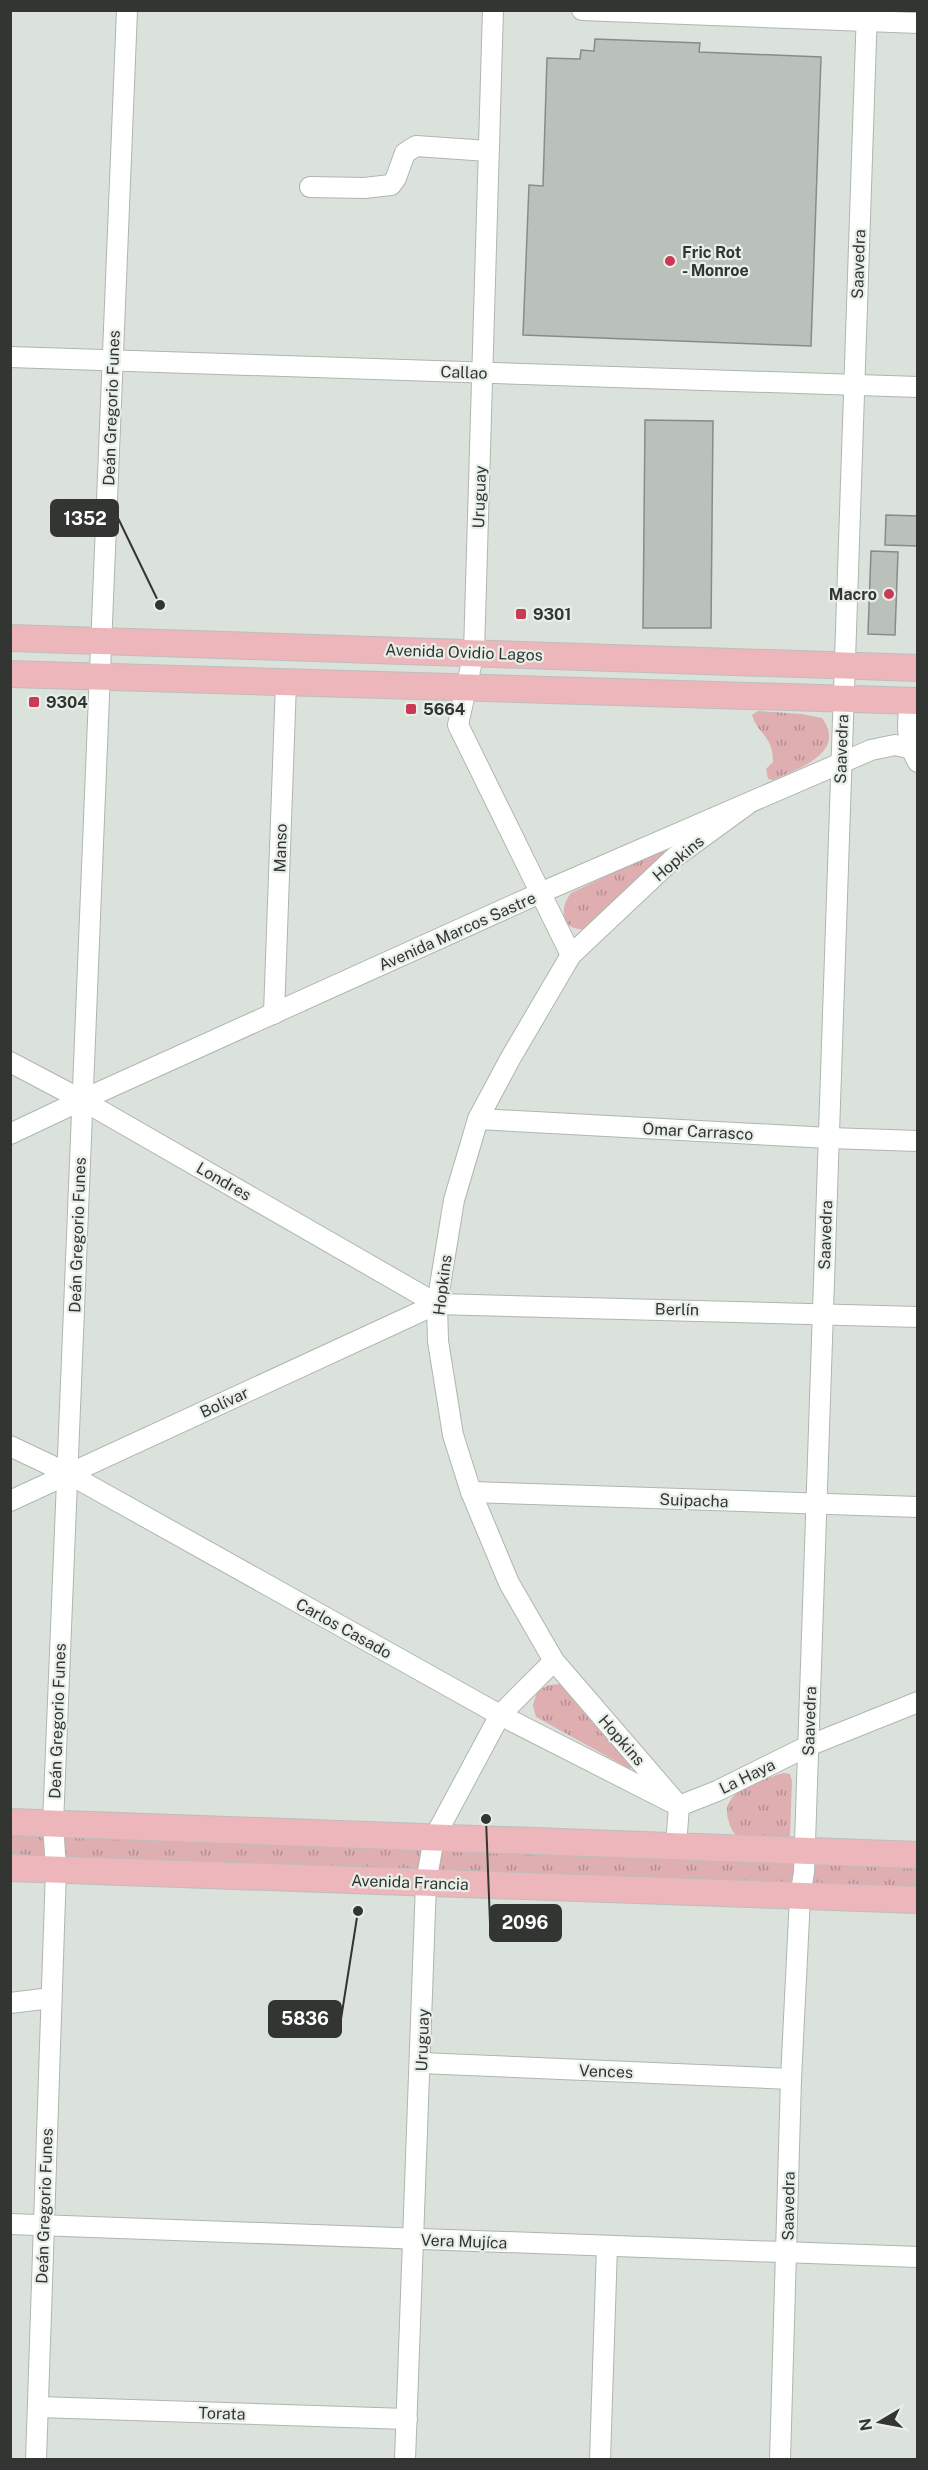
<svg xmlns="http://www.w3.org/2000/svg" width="928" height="2470" viewBox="0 0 928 2470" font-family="'Public Sans',sans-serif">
	<defs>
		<pattern id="grass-tufts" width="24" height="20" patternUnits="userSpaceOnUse" patternTransform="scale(1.5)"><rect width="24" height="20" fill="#deaeb1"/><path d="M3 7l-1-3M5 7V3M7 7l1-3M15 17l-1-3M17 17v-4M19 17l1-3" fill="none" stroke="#b58e91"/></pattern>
	</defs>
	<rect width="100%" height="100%" fill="#dbe2db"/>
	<g fill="url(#grass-tufts)">
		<path d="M758 711 802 714 822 718C848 753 797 769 773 780L768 779 766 769 773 762C773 735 758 735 752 715Z"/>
		<path d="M661 850 664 852V856L586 929C562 932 558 909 571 893Z"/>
		<path d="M560 1684 605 1737 635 1764 630 1769 536 1717 533 1706 537 1691 549 1685Z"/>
		<path d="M783 1773 790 1774 792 1781 790 1835 786 1841C775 1840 749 1841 739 1837 734 1835 730 1827 729 1822 717 1790 761 1781 783 1773Z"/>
		<path d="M11 1822 917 1855 918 1900 11 1868Z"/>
	</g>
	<g fill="#bac1ba" stroke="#868d86" stroke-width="1.5">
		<path d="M595 39 700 43 699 52 821 57 811 346 523 335 529 185 543 186 547 58 580 59 581 50 594 51Z"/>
		<path d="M645 420 713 421 711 628H643Z"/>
		<path d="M886 515 918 516V546L885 545Z"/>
		<path d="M871 551 898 552 895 635 868 634Z"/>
	</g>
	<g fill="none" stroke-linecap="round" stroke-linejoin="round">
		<defs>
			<g id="minor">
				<path d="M493 10 474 652 458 725 571 955"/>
				<path d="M582 10 918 23"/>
				<path d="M310 187 364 188 391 185 396 178 405 153 416 146 488 151"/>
				<path d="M10 357 918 387"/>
				<path d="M910 701C907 724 906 742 918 762"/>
				<path d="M274 1014 286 682"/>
				<path d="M10 1062 82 1100 437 1304"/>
				<path d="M478 1119 829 1138 918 1141"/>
				<path d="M10 1134 82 1100 540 893 871 750 895 745 909 748"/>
				<path d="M10 1446 67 1473 500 1715 671 1802"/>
				<path d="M471 1492 918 1507"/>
				<path d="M10 1501 437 1304 918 1317"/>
				<path d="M679 1806 554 1661 509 1583 471 1492 453 1435 438 1341 437 1304 454 1200 478 1119 510 1059 571 955 675 857 748 804"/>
				<path d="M676 1846 679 1806 717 1791 808 1746 918 1702"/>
				<path d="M10 2003 51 1998"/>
				<path d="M421 2063 791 2079"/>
				<path d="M10 2224 918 2257"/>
				<path d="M38 2407 407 2419"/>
				<path d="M36 2460 56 1869 53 1824 127 10"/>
				<path d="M405 2460 426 1883 434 1838 500 1715 554 1661"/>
				<path d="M600 2460 607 2246"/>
				<path d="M780 2460 791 2079 800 1897 804 1872 867 10"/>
			</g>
			<g id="major">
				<path d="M10 638 918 668"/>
				<path d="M10 674 918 701"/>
				<path d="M10 1822 918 1855"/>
				<path d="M10 1868 918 1900"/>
			</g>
		</defs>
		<use href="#minor" stroke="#afb6af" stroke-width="22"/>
		<use href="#major" stroke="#bdbebd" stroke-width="28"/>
		<use href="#minor" stroke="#fff" stroke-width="20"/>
		<use href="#major" stroke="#edb6bb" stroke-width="26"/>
	</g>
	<g fill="#ca3a54" stroke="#e8efe8" stroke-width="2">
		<circle cx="670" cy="261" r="6"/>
		<circle cx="889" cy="594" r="6"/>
		<rect x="515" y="608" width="12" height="12" rx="3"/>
		<rect x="28" y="696" width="12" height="12" rx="3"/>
		<rect x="405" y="703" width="12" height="12" rx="3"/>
	</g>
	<g text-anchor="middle" stroke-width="4.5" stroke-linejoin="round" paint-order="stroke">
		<g font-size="16" font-weight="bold" fill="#323532" stroke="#e8efe8" text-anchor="start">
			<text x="682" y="258">Fric Rot<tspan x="682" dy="18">- Monroe</tspan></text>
			<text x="877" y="600" text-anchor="end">Macro</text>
			<text x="533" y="620">9301</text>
			<text x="46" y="708">9304</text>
			<text x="423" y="715">5664</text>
		</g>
		<g font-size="16" fill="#323532" stroke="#e8efe8">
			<text transform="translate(858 264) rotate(-88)" y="6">Saavedra</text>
			<text transform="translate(464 372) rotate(2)" y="6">Callao</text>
			<text transform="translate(111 408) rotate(-88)" y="6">Deán Gregorio Funes</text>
			<text transform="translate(479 497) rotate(-88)" y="6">Uruguay</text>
			<text transform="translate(464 652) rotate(2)" y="6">Avenida Ovidio Lagos</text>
			<text transform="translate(841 749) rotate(-88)" y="6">Saavedra</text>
			<text transform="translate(280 848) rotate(-88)" y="6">Manso</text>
			<text transform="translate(678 858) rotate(-40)" y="6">Hopkins</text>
			<text transform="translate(457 931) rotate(-24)" y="6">Avenida Marcos Sastre</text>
			<text transform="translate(698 1131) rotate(3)" y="6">Omar Carrasco</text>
			<text transform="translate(224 1181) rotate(30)" y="6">Londres</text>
			<text transform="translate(77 1235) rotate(-88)" y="6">Deán Gregorio Funes</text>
			<text transform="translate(825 1235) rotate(-88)" y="6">Saavedra</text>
			<text transform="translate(442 1285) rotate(-83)" y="6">Hopkins</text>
			<text transform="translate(677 1309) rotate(1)" y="6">Berlín</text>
			<text transform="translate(224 1402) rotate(-25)" y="6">Bolívar</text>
			<text transform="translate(694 1500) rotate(2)" y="6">Suipacha</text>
			<text transform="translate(344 1628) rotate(29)" y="6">Carlos Casado</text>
			<text transform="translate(57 1721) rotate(-88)" y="6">Deán Gregorio Funes</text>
			<text transform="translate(809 1721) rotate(-88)" y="6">Saavedra</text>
			<text transform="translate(622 1740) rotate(49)" y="6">Hopkins</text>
			<text transform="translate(747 1776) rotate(-26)" y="6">La Haya</text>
			<text transform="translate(410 1882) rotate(2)" y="6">Avenida Francia</text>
			<text transform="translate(422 2040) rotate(-88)" y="6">Uruguay</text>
			<text transform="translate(606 2071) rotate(2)" y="6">Vences</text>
			<text transform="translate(44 2206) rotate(-88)" y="6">Deán Gregorio Funes</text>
			<text transform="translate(788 2206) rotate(-89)" y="6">Saavedra</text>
			<text transform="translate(464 2241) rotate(2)" y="6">Vera Mujíca</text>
			<text transform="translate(222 2413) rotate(2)" y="6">Torata</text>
		</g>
	</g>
	<path fill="none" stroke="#323532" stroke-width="2" d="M160 605L118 518M486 1819L490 1923M358 1911L341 2019"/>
	<g fill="#323532" stroke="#e8efe8" stroke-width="2">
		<circle cx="160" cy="605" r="6"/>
		<circle cx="486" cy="1819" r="6"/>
		<circle cx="358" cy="1911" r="6"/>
	</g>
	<g fill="#323532" stroke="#323532" stroke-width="2">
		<rect x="51" y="500" width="67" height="36" rx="6"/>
		<rect x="490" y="1905" width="71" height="36" rx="6"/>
		<rect x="269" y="2001" width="72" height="36" rx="6"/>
	</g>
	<g font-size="18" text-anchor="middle" font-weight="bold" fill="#fff">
		<text x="85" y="525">1352</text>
		<text x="525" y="1929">2096</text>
		<text x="305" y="2025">5836</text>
	</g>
	<rect width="928" height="2470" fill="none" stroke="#323532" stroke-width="24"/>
	<g transform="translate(880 2422) rotate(260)" stroke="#e8efe8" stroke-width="4.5" paint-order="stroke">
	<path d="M0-4.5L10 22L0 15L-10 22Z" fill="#323532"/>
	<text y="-9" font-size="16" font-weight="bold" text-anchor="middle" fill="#323532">N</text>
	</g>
</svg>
